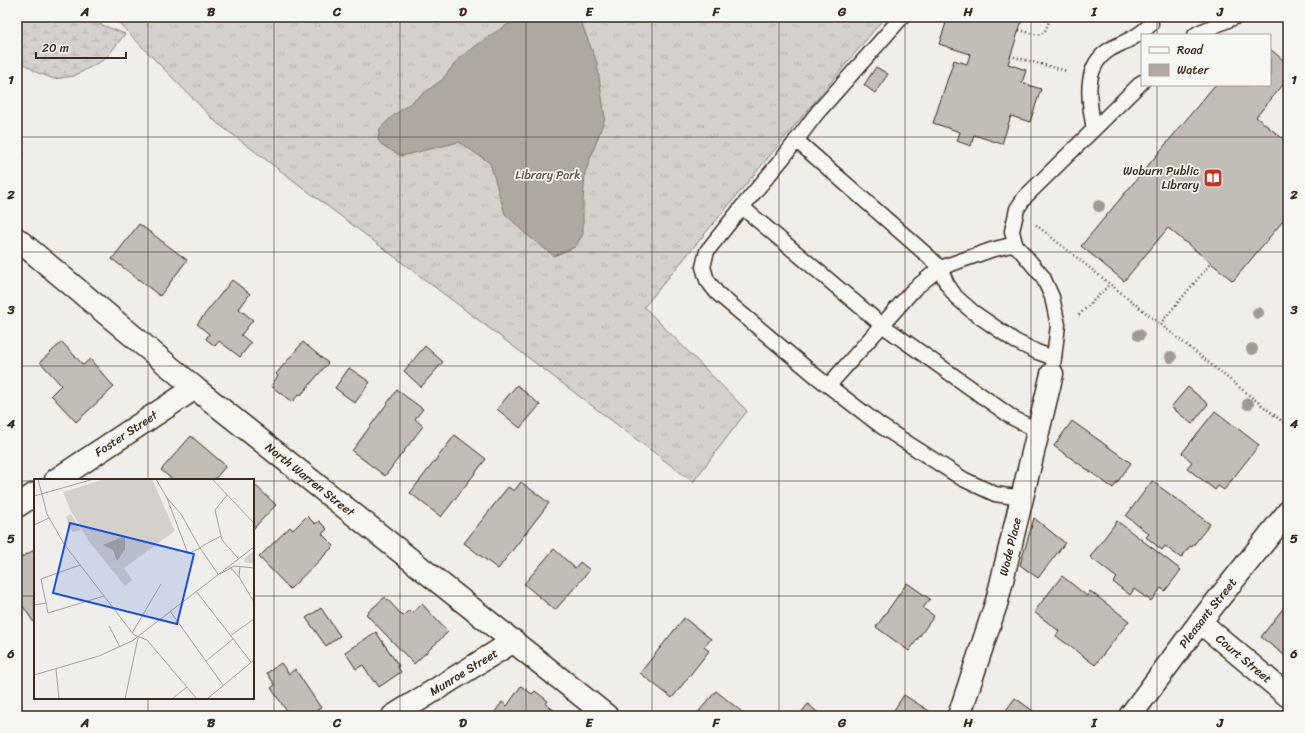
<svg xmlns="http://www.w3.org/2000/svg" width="1305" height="733" viewBox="0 0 1305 733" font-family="Sriracha,sans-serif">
	<defs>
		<pattern id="grass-tufts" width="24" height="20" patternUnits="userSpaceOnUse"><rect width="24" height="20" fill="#d4d1cc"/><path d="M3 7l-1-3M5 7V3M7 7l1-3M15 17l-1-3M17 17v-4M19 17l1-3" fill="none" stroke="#b7b4af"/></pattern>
		<pattern id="wetland-marsh" width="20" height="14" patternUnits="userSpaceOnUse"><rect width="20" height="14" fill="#d4d1cc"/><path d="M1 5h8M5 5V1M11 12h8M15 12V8" fill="none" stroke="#b7b4af"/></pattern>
	</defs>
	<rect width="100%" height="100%" fill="#efeeea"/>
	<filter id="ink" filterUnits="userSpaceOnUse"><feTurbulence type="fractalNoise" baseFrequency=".025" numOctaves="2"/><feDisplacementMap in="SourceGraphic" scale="8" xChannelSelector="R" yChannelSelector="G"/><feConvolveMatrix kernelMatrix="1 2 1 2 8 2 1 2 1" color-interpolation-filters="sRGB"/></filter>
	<g filter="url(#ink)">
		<path fill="url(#grass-tufts)" stroke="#887e75" d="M113 17H885L644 307 747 411 693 482 216 122Z"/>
		<path fill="url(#wetland-marsh)" stroke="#887e75" d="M17 17H88L92 21 125 34 105 59 74 76 54 79 36 72 17 59Z"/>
		<path fill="#afa8a1" stroke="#81766d" d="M520 17H579L597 63 605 118 585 173 583 202V234L575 247 554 256 527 235 505 214 490 163 459 142 402 156 383 146 378 140 380 128 394 115 442 80 459 58 491 35Z"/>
		<g fill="#c2bdb7" stroke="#3b2a1e">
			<path d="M948 17H1023L1008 64 1026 70 1022 83 1041 89 1030 122 1011 116 1002 144 974 135 971 146 957 141 960 132 933 123 954 60 967 64 970 54 939 44Z"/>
			<path d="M1270 49 1288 64V79L1256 117 1287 142 1288 140V215L1233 281 1168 228 1124 281 1081 246 1215 85H1270Z"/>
			<path d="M876 67 888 74 875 93 864 85Z"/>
			<path d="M17 147 24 154 17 161Z"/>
			<path d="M139 224 187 260 160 296 112 259Z"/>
			<path d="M232 280 250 294 239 309 253 320 241 335 251 343 240 357 219 341 215 346 206 339 209 334 197 324Z"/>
			<path d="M62 342 83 365 90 359 114 387 76 422 51 395 61 385 40 362Z"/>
			<path d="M303 342 328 363 301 395 299 394 292 402 271 386 278 376 276 374Z"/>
			<path d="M425 346 443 362 421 387 404 371Z"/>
			<path d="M349 368 370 382 355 403 335 388Z"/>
			<path d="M517 385 540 405 520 428 497 409Z"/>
			<path d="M1188 387 1208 404 1192 424 1171 407Z"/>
			<path d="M397 390 423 409 415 419 423 426 385 476 352 451Z"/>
			<path d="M1215 411 1259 445 1224 490 1218 486 1215 490 1187 468 1192 462 1182 453Z"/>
			<path d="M1072 421 1131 463 1113 488 1054 446Z"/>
			<path d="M455 435 486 459 441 517 410 493Z"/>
			<path d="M191 436 226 466 214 480H173L161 470Z"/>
			<path d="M1152 481 1210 524 1192 547 1190 546 1181 558 1165 546 1162 550 1146 537 1149 534 1126 516Z"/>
			<path d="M521 482 549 503 498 569 464 543 508 487 514 491Z"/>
			<path d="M253 483 276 505 253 529Z"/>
			<path d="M307 516 315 524 319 521 327 529 322 534 334 546 290 589 259 557 290 527 293 530Z"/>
			<path d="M1034 518 1065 543 1038 578 1020 565Z"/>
			<path d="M1117 521 1181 570 1165 591 1161 588 1151 601 1134 589 1130 595 1113 582 1117 578 1090 557Z"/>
			<path d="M554 549 575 568 580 562 590 570 555 610 524 584Z"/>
			<path d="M34 550 35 552V624L20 602 17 604V560Z"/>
			<path d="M1062 576 1087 596 1090 591 1129 621 1095 665 1056 636 1059 631 1034 612Z"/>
			<path d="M907 583 930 599 923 608 934 616 909 651 876 627Z"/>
			<path d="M385 597 403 616 409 610 412 613 422 604 448 632 414 664 366 614Z"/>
			<path d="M1288 602V658L1261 637Z"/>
			<path d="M321 608 340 636 326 646 306 618Z"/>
			<path d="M684 618 711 639 704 647 709 651 672 698 640 673Z"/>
			<path d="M376 632 399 666H397L401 672 379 687 375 681 374 682 363 665 356 669 345 652Z"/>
			<path d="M281 663 289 674 295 669 321 708 317 710 322 716H290L271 688 275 685 267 673Z"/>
			<path d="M521 686 532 694 535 691 548 701 546 704 556 712 552 716H492L502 702 507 706Z"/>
			<path d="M716 691 747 716H695Z"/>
			<path d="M904 695 937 716H890Z"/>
			<path d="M1015 698 1040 716H1002Z"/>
			<path d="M808 704 822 716H802L800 714Z"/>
		</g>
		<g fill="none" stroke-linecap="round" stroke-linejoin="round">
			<defs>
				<g id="lane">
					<path d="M902 17 817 113 783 158 742 207 707 251 703 267 707 280 717 293 817 377 881 426 963 479 995 494 1022 498"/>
					<path d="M1195 35 1198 33 1235 17"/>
					<path d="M1094 129C1089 103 1082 67 1109 50 1117 45 1126 42 1134 37 1140 34 1146 29 1151 24"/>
					<path d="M796 140 928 256 940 268 947 284 956 297 973 312 1015 341 1037 352 1054 358"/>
					<path d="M742 207 882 325 1013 418 1038 431"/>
					<path d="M1052 374 1058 325 1052 297 1043 277 1015 244 1012 231 1017 209 1025 197 1142 82"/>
					<path d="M829 385 914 289 940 268 991 250 1015 244"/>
				</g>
				<g id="street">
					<path id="s1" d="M17 239 195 388 607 716"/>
					<path id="s2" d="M56 480 195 388"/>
					<path d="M17 506 35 494"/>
					<path id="s3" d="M1200 622 1288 696"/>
					<path id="s4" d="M393 716 514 641"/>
					<path id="s5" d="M959 716 997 601 1052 374"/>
				</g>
				<g id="primary">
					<path id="s6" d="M1130 716 1200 622 1288 512"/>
				</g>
			</defs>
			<use href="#lane" stroke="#3b2a1e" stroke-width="17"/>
			<use href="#street" stroke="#3b2a1e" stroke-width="25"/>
			<use href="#primary" stroke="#3b2a1e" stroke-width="25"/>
			<g stroke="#3b2a1e" stroke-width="2.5" stroke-dasharray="1 3" stroke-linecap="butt">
				<path d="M1019 30C1040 35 1044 41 1050 17"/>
				<path d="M1010 56 1067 71"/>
				<path d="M1036 225 1288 426"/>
				<path d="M1079 315 1110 284"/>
				<path d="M1160 324 1211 263"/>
			</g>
			<use href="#lane" stroke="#f6f6f2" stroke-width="14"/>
			<use href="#street" stroke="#f6f6f2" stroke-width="22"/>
			<use href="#primary" stroke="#f6f6f2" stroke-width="22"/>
		</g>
		<g fill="#a19992">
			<circle cx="1099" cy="206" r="6"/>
			<circle cx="1258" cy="313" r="6"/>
			<circle cx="1139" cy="335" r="6"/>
			<circle cx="1252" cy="349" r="6"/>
			<circle cx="1171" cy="357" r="6"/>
			<circle cx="1248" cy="404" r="6"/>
		</g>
	</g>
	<path fill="none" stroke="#3b2a1e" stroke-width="1" stroke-opacity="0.55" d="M148 17V480M274 17V716M400 17V716M526 17V716M652 17V716M779 17V716M905 17V716M1031 17V716M1157 17V35M1157 85V716M17 137H1288M17 252H1288M17 366H1288M17 481H35M253 481H1288M17 596H35M253 596H1288M148 698V716"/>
	<defs>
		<symbol id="library-square" viewBox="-11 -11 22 22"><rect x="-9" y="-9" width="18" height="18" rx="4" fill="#c8321e" stroke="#f6f6f2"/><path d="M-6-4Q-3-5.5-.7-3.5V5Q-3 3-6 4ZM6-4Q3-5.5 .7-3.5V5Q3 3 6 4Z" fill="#fff"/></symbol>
	</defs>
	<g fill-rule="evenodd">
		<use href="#library-square" x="1202" y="167" width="22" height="22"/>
	</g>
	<g text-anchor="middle" stroke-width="3.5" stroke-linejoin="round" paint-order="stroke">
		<g font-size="12" fill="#3b2a1e" stroke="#f6f6f2" text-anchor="end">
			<text x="1199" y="175">Woburn Public<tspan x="1199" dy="14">Library</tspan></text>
		</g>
		<g font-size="12" fill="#61544a" stroke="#f6f6f2">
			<text x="548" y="179">Library Park</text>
		</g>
		<g font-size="12" fill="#3b2a1e" stroke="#f6f6f2">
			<text dy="4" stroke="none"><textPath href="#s2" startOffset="84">Foster Street</textPath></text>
			<text dy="4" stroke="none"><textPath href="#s1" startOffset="379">North Warren Street</textPath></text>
			<text dy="4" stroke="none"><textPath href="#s5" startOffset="177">Wade Place</textPath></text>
			<text dy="4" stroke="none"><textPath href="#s6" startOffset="129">Pleasant Street</textPath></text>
			<text dy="4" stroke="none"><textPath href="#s3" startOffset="57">Court Street</textPath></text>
			<text dy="4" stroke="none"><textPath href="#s4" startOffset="83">Munroe Street</textPath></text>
		</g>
	</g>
	<g transform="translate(34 479)">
		<rect width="220" height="220" fill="#efeeea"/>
		<path d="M71 0H118L141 52 90 89 98 101 91 107 54 61 37 32 29 13ZM220 72V85L210 83 211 79Z" fill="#d4d1cc"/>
		<path d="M37 35 47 51 45 52 39 53 35 49 32 38Z" fill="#d4d1cc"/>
		<path d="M77 0 79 12 76 24 68 31 56 35 49 11 51 8ZM117 2 125 25 123 29 97 37 94 27 97 14 105 5Z" fill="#d4d1cc"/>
		<path d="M88 58 91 59V70L83 82 79 71 69 66Z" fill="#afa8a1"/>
		<path fill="none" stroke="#a7a098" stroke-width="1" d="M4 0 13 35 30 65 100 156 113 161 163 220M122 0 133 19M178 0 220 44M193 16 181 31 188 61 204 79M0 17 60 0M0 46 15 39M46 86 7 100 14 134 70 117M206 87 205 98 220 123M196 88 205 98M184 95 166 69 147 35 133 19 154 75 166 69 170 66 187 57M186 95 200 87 220 89M162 112 217 183M0 126 12 124M136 132 189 206M75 147 86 168M98 154 127 105M196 157 220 140M172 182 199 160M22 190 25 220M0 196 65 177 98 162 220 68M91 220 104 159M138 220 153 208M173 220 220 181"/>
		<path fill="#1d4ed8" fill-opacity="0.15" stroke="#1d4ed8" stroke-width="2" d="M36 44 160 75 143 145 19 114Z"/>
		<rect width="220" height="220" fill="none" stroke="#3b2a1e" stroke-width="2"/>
	</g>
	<rect width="1305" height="733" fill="none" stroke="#f6f6f2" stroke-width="44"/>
	<rect x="1141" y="34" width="130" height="52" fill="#f6f6f2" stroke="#aba49d"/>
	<rect x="1149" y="47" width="20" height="6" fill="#f6f6f2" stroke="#aba49d"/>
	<text x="1177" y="54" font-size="12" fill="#3b2a1e">Road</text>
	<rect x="1149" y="64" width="20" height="12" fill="#afa8a1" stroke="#aba49d"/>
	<text x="1177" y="74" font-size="12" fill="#3b2a1e">Water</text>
	<path d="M36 52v6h90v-6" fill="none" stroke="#3b2a1e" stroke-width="2"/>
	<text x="42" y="52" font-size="12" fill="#3b2a1e" stroke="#f6f6f2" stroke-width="3" paint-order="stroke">20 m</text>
	<rect x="22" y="22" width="1261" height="689" fill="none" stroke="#3b2a1e" stroke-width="1.5"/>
	<g font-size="13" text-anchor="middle" font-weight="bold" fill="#3b2a1e">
		<text x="85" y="16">A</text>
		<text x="211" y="16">B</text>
		<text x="337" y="16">C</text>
		<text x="463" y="16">D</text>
		<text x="589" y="16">E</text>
		<text x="716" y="16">F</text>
		<text x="842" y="16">G</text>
		<text x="968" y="16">H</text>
		<text x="1094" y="16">I</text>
		<text x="1220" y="16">J</text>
		<text x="11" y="84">1</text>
		<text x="1294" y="84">1</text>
		<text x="11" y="199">2</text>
		<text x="1294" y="199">2</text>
		<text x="11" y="314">3</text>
		<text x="1294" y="314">3</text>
		<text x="11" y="428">4</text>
		<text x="1294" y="428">4</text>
		<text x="11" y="543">5</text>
		<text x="1294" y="543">5</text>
		<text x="11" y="658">6</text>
		<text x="1294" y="658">6</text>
		<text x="85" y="727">A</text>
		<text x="211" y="727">B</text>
		<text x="337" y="727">C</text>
		<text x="463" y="727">D</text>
		<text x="589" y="727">E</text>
		<text x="716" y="727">F</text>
		<text x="842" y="727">G</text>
		<text x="968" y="727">H</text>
		<text x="1094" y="727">I</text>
		<text x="1220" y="727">J</text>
	</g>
</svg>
